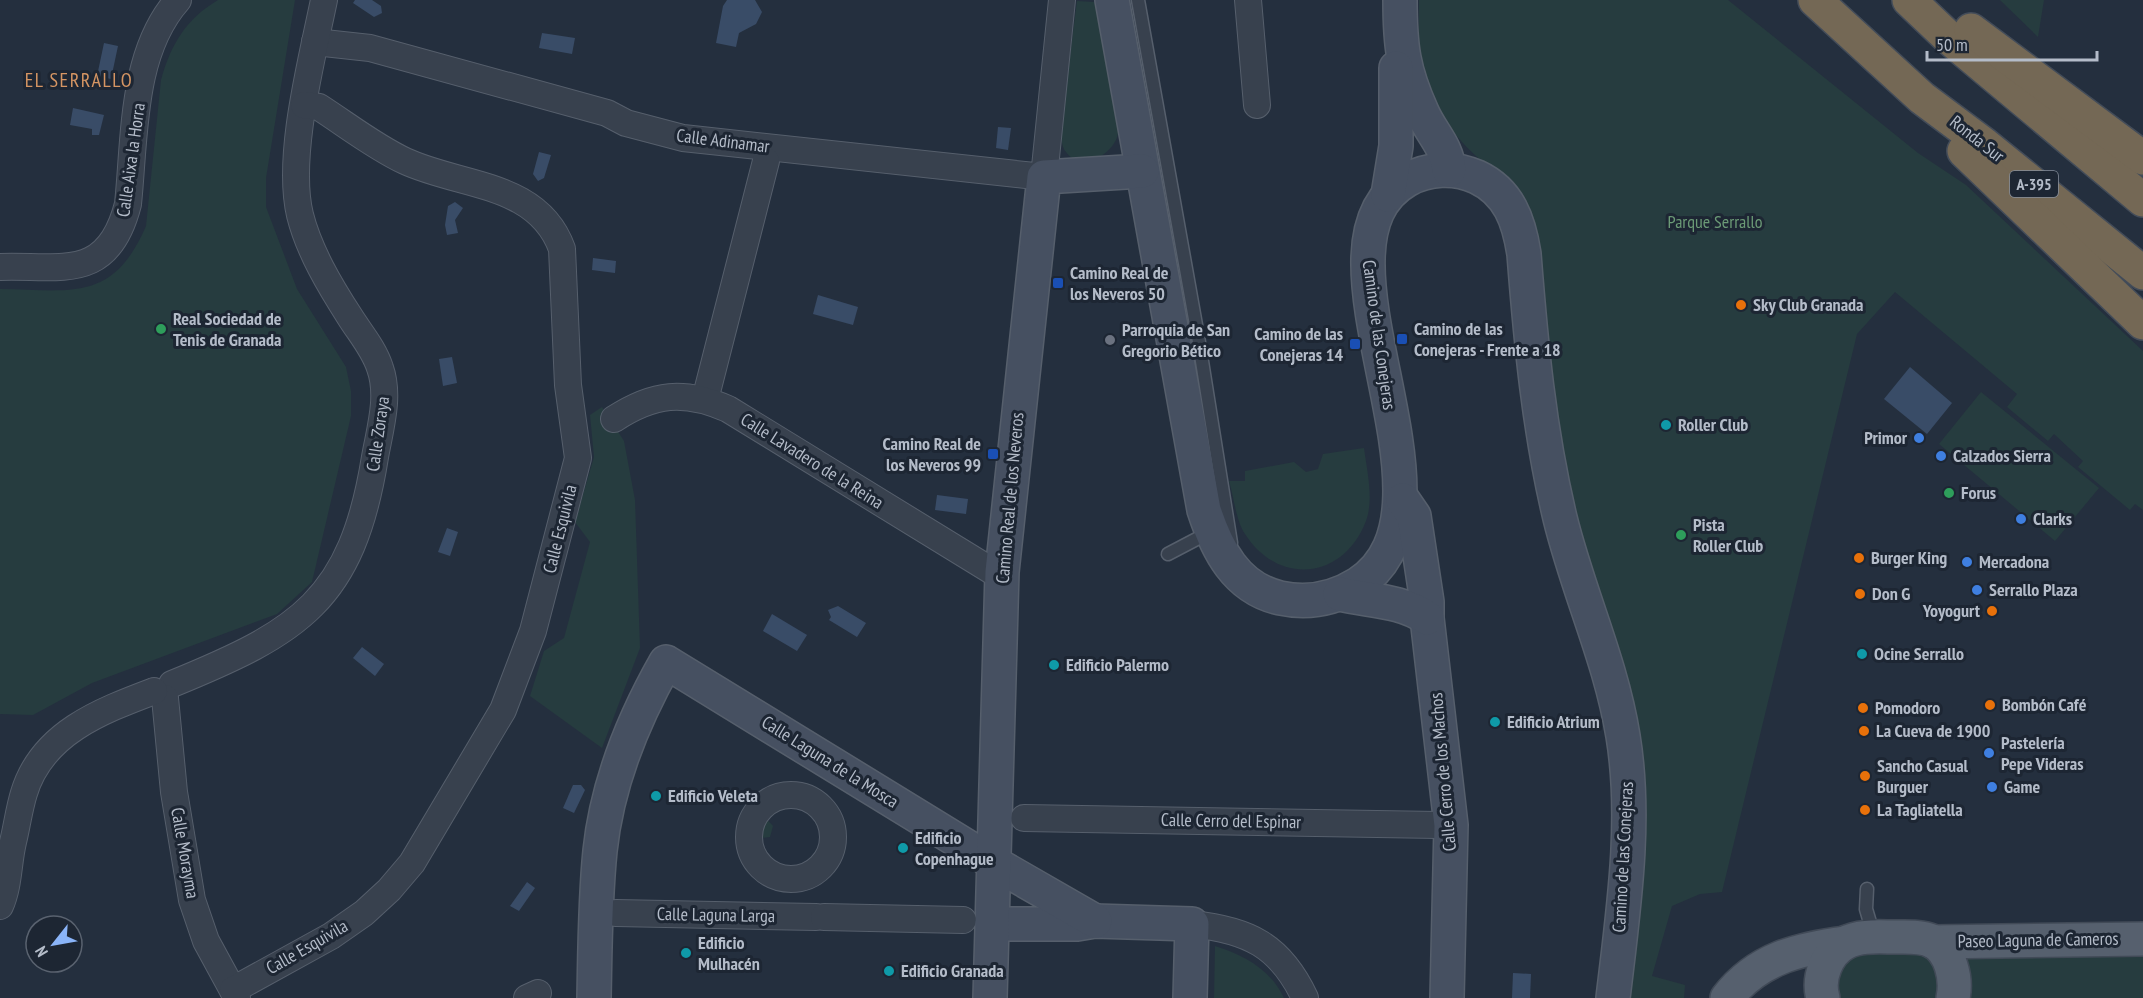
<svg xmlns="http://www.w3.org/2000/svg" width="2143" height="998" viewBox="0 0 2143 998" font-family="'PT Sans Narrow',sans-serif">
	<rect width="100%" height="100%" fill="#242f3e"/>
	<g fill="#263c3f">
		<path d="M218 0H295L266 178V207L297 289 346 367 351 391V416L312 582 277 614 92 683 33 715 0 714V289C71 290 113 303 146 226L161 80C171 44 186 19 218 0Z"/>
		<path d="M1419 0H1728L1918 153 1966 185 2143 351V510L2135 504 2130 510 2078 467 2083 461 2054 434 2048 441 2007 407 2017 394 1895 292 1857 334 1722 892 1700 894 1672 906 1652 976 1685 985 1684 998H1623L1637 855 1575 525 1494 171C1457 143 1426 104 1420 56 1418 38 1419 18 1419 0Z"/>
		<path d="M2000 0H2044L2038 37Z"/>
		<path d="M1077 1 1094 2 1099 14C1106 46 1122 101 1118 133 1115 154 1081 173 1066 152 1062 148 1062 140 1060 135Z"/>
		<path d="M1981 392 2099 488 2055 541 1939 444Z"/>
		<path d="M602 407 624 441 635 500 640 648 602 748 530 696 544 651 564 638 590 542 575 522 594 457 590 415Z"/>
		<path d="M1364 448C1367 471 1374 499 1366 521 1344 579 1279 587 1245 534 1236 521 1234 497 1229 481H1245V471L1294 462 1306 472 1318 469 1323 454Z"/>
		<path d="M761 813 773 826 770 837 753 839 754 828Z"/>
		<path d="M1215 946C1244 955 1270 969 1284 998H1214Z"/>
		<path d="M1912 947 1938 964 1941 998H1836L1838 967 1862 949Z"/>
		<path d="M2143 951V998H1964L1958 954Z"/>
	</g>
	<g fill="#394c67">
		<path d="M355 0H372L381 6 382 13 374 17 353 3Z"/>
		<path d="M727 0H755L762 12 756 24 739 33 736 47 716 43 723 6Z"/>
		<path d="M542 33 575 38 572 54 539 48Z"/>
		<path d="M104 43 118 46 111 79 97 76Z"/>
		<path d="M73 108 104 115 99 135H92V129L70 125Z"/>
		<path d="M998 127 1011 128 1008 150 996 148Z"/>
		<path d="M539 152 551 155 544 178 538 181 533 174Z"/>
		<path d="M455 202 463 208 455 220 458 233 447 235 445 225 448 206Z"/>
		<path d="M593 258 616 261 615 273 592 270Z"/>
		<path d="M818 295 858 307 853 325 813 314Z"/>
		<path d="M452 357 457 383 443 386 439 359Z"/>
		<path d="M1910 367 1952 403 1927 434 1884 399Z"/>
		<path d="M937 495 968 499 966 514 935 510Z"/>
		<path d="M447 528 458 532 450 556 438 552Z"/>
		<path d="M838 606 866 623 857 637 829 620 831 617 828 610Z"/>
		<path d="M772 614 807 635 797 651 763 631Z"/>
		<path d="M362 647 384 664 375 676 353 658Z"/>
		<path d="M573 785H581L585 790 574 813 563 808Z"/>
		<path d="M527 882 535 888 519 911 510 906Z"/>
		<path d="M1513 973 1531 974 1530 998H1512Z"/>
	</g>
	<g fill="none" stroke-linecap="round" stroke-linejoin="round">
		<defs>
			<g id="lane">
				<path d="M1138 0 1198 336 1231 543"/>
				<path d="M1168 554 1210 532"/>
				<path d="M1867 889 1866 909 1874 936"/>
			</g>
			<g id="street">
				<path d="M1248 0 1257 105"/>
				<path d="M315 42 370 48 607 113 626 123 683 138 1044 177 1062 0"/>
				<path d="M0 267C63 265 108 282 128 204 135 137 131 53 178 0"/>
				<path d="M708 388 766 161"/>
				<path d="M614 419C654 393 684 390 728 409L992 571 1002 572"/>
				<path d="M172 684C299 632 352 601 375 457 380 429 390 396 380 368 374 349 360 333 350 317 330 286 309 251 300 215 286 157 312 59 324 0"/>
				<path d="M165 698 174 792 192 900 206 941 237 998"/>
				<circle cx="791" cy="837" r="42"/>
				<path d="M1024 818 1438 825"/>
				<path d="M0 906C9 886 8 863 13 842 17 826 19 809 24 793 42 733 101 711 154 691"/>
				<path d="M616 913 816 917"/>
				<path d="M824 917 963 920"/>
				<path d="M1192 924C1248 930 1280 945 1305 998"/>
				<path d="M233 990 331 936 364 913 389 890 412 863 503 710 533 631 578 458 568 385 562 249C538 182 461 187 405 161 375 147 347 125 319 107L304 105"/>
				<path d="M527 998 538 993"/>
			</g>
			<g id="secondary">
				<path d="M1112 0 1204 510C1217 550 1236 588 1280 598 1308 604 1334 599 1358 584 1477 508 1293 245 1407 180 1428 168 1455 167 1477 177 1509 192 1519 221 1524 254 1531 344 1539 430 1560 518 1578 592 1611 661 1623 736 1637 821 1623 913 1613 998"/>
				<path d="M1400 0C1400 46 1403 70 1422 112 1431 133 1447 146 1449 170"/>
				<path d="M1388 195 1396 146V68"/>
				<path d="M1403 500 1414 516 1427 602V618L1451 825 1447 998"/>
				<path d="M1340 594C1369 601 1401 600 1427 618"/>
				<path d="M992 924H1077L1095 921 1192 924 1190 998"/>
				<path d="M594 998C595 949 595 900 600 851 607 784 633 720 666 662L994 863 1095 921"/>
				<path d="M990 998 1002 572 1044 177 1142 171"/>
			</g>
			<g id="primary">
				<path d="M1933 942 2143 939"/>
				<path d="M1727 998C1757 959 1798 949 1845 943"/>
				<path d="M1823 998C1817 978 1827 953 1845 943 1860 935 1880 937 1895 937 1907 937 1921 936 1932 941 1951 951 1957 979 1953 998"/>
			</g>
			<g id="highway">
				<path d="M1815 0 1922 98 1985 145 2143 273"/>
				<path d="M1909 0 1948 37 2143 200"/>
				<path d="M1971 30 2143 158"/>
				<path d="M1964 151 2143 323"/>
			</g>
		</defs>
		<use href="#lane" stroke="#565f6c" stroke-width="15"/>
		<use href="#street" stroke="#565f6c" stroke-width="28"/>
		<use href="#secondary" stroke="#565f6c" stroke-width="36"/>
		<use href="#primary" stroke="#414a57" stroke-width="36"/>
		<use href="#highway" stroke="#434c59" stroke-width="36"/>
		<use href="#lane" stroke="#38414e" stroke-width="12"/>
		<use href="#street" stroke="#38414e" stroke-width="26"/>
		<use href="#secondary" stroke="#465061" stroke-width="33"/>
		<use href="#primary" stroke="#56606e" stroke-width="33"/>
		<use href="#highway" stroke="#746855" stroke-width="33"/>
	</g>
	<g fill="#1a4fb4" stroke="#1d2633" stroke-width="2">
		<rect x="1052" y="277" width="12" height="12" rx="3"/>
		<rect x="1396" y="333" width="12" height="12" rx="3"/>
		<rect x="1349" y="338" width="12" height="12" rx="3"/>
		<rect x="987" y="448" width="12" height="12" rx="3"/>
	</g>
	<g fill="#e8710a" stroke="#1d2633" stroke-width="2">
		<circle cx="1741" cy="305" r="6"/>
		<circle cx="1859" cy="558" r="6"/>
		<circle cx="1860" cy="594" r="6"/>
		<circle cx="1992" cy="611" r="6"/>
		<circle cx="1990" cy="705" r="6"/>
		<circle cx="1863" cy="708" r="6"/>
		<circle cx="1864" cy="731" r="6"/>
		<circle cx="1865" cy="776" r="6"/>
		<circle cx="1865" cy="810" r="6"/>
	</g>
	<g fill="#2e9e5b" stroke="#1d2633" stroke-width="2">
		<circle cx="161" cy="329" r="6"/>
		<circle cx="1949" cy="493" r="6"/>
		<circle cx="1681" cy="535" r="6"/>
	</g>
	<circle fill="#6b7280" stroke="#1d2633" stroke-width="2" cx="1110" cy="340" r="6"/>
	<g fill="#0f9aa8" stroke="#1d2633" stroke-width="2">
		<circle cx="1666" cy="425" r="6"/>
		<circle cx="1862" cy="654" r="6"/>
		<circle cx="1054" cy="665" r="6"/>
		<circle cx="1495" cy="722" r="6"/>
		<circle cx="656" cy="796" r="6"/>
		<circle cx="903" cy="848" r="6"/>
		<circle cx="686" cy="953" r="6"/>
		<circle cx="889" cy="971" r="6"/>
	</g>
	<g fill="#3f7fe0" stroke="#1d2633" stroke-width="2">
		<circle cx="1919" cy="438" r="6"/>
		<circle cx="1941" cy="456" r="6"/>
		<circle cx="2021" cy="519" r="6"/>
		<circle cx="1967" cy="562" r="6"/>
		<circle cx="1977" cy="590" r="6"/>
		<circle cx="1989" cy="753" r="6"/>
		<circle cx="1992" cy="787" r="6"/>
	</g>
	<g text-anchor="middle" stroke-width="6" stroke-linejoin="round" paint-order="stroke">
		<rect fill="#1d2633" stroke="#878f9c" stroke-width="1.5" x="2010" y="171" width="48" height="26" rx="4.5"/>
		<g font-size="16" font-weight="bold" fill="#b4bcc9">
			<text x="2034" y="190">A-395</text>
		</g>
		<g font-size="18" fill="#b4bcc9" stroke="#1d2633">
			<text transform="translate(1977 139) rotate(38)" y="6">Ronda Sur</text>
			<text transform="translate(723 141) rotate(7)" y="6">Calle Adinamar</text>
			<text transform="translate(131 160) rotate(-82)" y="6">Calle Aixa la Horra</text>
			<text transform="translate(1379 335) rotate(82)" y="6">Camino de las Conejeras</text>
			<text transform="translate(378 434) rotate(-82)" y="6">Calle Zoraya</text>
			<text transform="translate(812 461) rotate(32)" y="6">Calle Lavadero de la Reina</text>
			<text transform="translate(1010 498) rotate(-85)" y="6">Camino Real de los Neveros</text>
			<text transform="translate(560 529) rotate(-76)" y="6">Calle Esquivila</text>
			<text transform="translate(830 762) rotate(32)" y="6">Calle Laguna de la Mosca</text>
			<text transform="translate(1443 772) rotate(-95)" y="6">Calle Cerro de los Machos</text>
			<text transform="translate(1231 821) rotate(1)" y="6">Calle Cerro del Espinar</text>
			<text transform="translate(185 853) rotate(80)" y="6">Calle Morayma</text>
			<text transform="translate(1623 857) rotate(-87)" y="6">Camino de las Conejeras</text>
			<text transform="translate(716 915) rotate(1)" y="6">Calle Laguna Larga</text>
			<text transform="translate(2038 940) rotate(-1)" y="6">Paseo Laguna de Cameros</text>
			<text transform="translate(307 947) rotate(-30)" y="6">Calle Esquivila</text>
		</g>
		<g font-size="18" fill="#6b9a76" stroke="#1d2633">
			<text x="1715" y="228">Parque Serrallo</text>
		</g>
		<g font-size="18" font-weight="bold" fill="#b4bcc9" stroke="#1d2633" text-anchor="start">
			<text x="1070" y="279">Camino Real de<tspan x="1070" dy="21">los Neveros 50</tspan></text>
			<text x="1753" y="311">Sky Club Granada</text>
			<text x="173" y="325">Real Sociedad de<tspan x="173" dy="21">Tenis de Granada</tspan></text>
			<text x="1414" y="335">Camino de las<tspan x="1414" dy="21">Conejeras - Frente a 18</tspan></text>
			<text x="1122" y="336">Parroquia de San<tspan x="1122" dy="21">Gregorio Bético</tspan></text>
			<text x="1343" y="340" text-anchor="end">Camino de las<tspan x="1343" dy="21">Conejeras 14</tspan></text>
			<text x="1678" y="431">Roller Club</text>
			<text x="1907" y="444" text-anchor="end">Primor</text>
			<text x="981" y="450" text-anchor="end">Camino Real de<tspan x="981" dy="21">los Neveros 99</tspan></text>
			<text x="1953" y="462">Calzados Sierra</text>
			<text x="1961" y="499">Forus</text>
			<text x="2033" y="525">Clarks</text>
			<text x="1693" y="531">Pista<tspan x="1693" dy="21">Roller Club</tspan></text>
			<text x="1871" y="564">Burger King</text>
			<text x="1979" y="568">Mercadona</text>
			<text x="1989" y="596">Serrallo Plaza</text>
			<text x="1872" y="600">Don G</text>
			<text x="1980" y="617" text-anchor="end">Yoyogurt</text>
			<text x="1874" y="660">Ocine Serrallo</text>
			<text x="1066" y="671">Edificio Palermo</text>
			<text x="2002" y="711">Bombón Café</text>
			<text x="1875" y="714">Pomodoro</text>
			<text x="1507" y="728">Edificio Atrium</text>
			<text x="1876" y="737">La Cueva de 1900</text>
			<text x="2001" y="749">Pastelería<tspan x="2001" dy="21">Pepe Videras</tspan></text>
			<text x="1877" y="772">Sancho Casual<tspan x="1877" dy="21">Burguer</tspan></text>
			<text x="2004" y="793">Game</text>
			<text x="668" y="802">Edificio Veleta</text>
			<text x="1877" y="816">La Tagliatella</text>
			<text x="915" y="844">Edificio<tspan x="915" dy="21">Copenhague</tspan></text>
			<text x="698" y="949">Edificio<tspan x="698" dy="21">Mulhacén</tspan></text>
			<text x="901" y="977">Edificio Granada</text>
		</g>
		<g font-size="20" letter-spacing="1.5" fill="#d59563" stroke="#1d2633">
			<text x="79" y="87">EL SERRALLO</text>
		</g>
	</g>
	<g transform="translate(54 944) rotate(239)"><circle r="28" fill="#1d2633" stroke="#59626f" stroke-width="1.5"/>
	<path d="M0-4.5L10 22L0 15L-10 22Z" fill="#8ab4f8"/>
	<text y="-9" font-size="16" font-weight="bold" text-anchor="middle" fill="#b4bcc9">N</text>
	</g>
	<path d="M1927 51v9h170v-9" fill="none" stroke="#b4bcc9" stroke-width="3"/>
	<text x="1936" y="51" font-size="18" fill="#b4bcc9" stroke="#1d2633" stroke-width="4.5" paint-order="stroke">50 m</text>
</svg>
